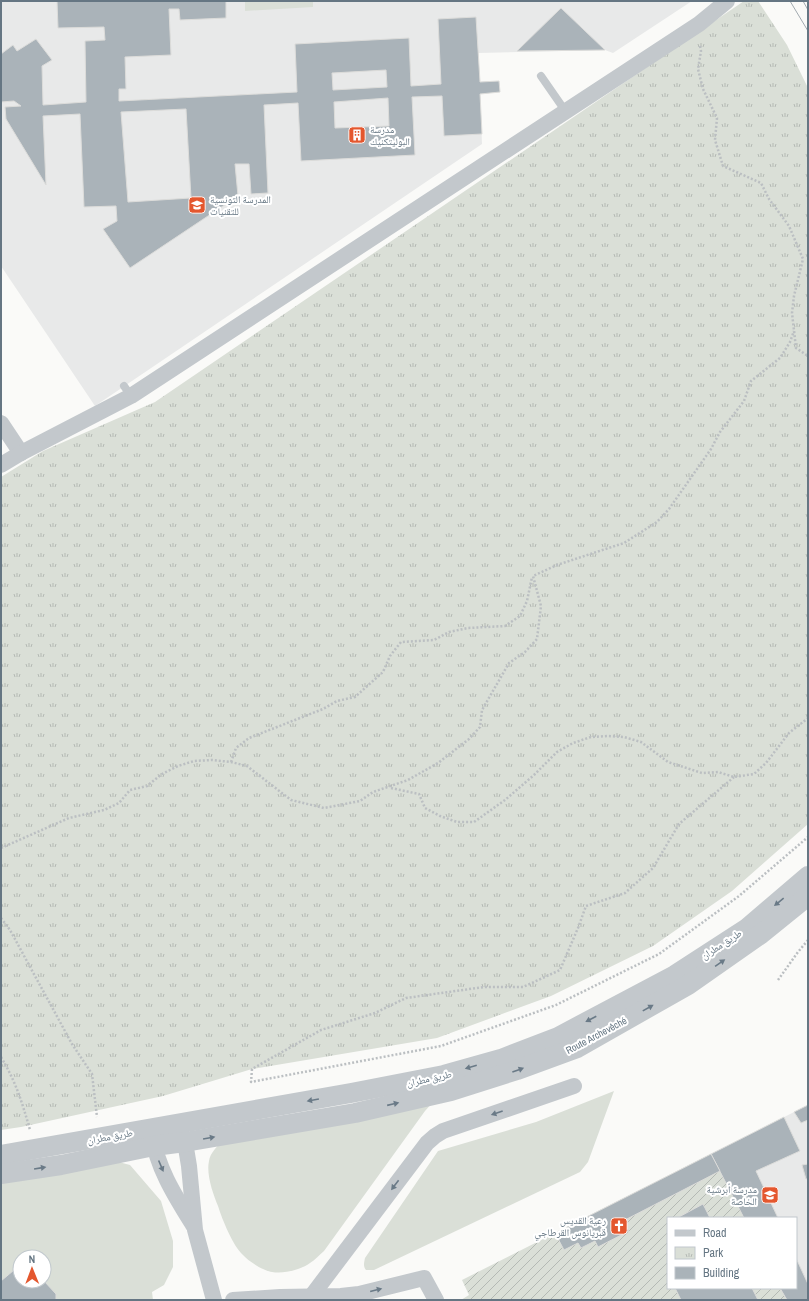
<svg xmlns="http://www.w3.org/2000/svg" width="809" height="1301" viewBox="0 0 809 1301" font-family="'Archivo Narrow','Noto Naskh Arabic',sans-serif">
	<defs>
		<pattern id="park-tufts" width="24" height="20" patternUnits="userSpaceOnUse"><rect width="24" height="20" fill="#dadfd7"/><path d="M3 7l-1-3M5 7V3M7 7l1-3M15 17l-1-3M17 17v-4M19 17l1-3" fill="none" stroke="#b4b9b4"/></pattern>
		<pattern id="garden-furrows" width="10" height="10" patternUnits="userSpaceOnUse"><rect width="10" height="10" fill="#dadfd7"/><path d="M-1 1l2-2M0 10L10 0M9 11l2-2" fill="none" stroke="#b4b9b4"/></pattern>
	</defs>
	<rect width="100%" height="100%" fill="#fafaf8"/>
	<g fill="#e8e9e9">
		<path d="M1 1H692L613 53 605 50 478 53 480 82 499 81 500 92 480 94 482 144 95 406 1 266Z"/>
		<path d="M808 1105V1300H787L780 1288H796V1218H744L711 1154Z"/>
	</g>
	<g fill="#dadfd7" fill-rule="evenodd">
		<path d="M245 1H313V7L245 11Z"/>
		<path d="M614 1091 588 1162 580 1172 374 1270H366C363 1266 364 1263 365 1258L438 1151 536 1122Z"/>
		<path d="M441 1093 425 1111 324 1251C319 1255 315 1260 310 1263 300 1270 284 1274 272 1272 264 1271 248 1261 243 1255 233 1246 222 1219 218 1206 213 1194 206 1174 209 1161 210 1153 217 1147 222 1141Z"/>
		<path d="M111 1160 130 1165 161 1201 173 1241V1267L164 1285 152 1292 153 1300H1V1172ZM20 1257H44V1281H20Z"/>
	</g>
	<path fill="url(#park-tufts)" d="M744 1H758L787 45 808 88V824L732 891 653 946 551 996 437 1038 252 1069 163 1096 21 1127 1 1130V477L43 451 155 402Z"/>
	<path fill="url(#garden-furrows)" d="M711 1154 744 1218H668V1288H780L787 1300H461L469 1295 462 1280Z"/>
	<g fill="#aab3b9" stroke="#dcdcda" fill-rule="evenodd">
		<path d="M57 1H226V18L180 20 179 9H169L171 55 125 57 126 89H119V101L297 92 295 44 409 38 411 86 441 84 438 19 476 17 480 82 499 81 500 92 480 94 482 134 444 136 442 96 412 97 415 155 301 161 298 103 264 105 268 193 251 194 249 164H235L238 196 130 268 103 229 117 221 116 206 84 207 80 114 43 116 46 185 6 119 5 107 21 106 14 101 1 102V54L13 45 17 51 36 39 52 60 42 66 43 105 86 102 85 41 105 40 104 27 58 28ZM386 70 387 87 333 90 332 73ZM388 98 389 126 335 128 334 102ZM186 109 191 198 128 202 121 112Z"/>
		<path d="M561 8 605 50 517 51Z"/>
		<path d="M808 1105V1120L801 1123 794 1112Z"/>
		<path d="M784 1117 800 1151 756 1171 778 1218H744L711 1154Z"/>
		<path d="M711 1154 720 1171 623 1221 629 1231 598 1247 595 1241 581 1248 578 1243 564 1250 555 1233Z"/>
		<path d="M808 1164V1179H806L802 1165Z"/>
		<path d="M703 1204 710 1218H677Z"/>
		<path d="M796 1258 808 1284V1300H787L780 1288H796Z"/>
		<path d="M14 1270H20V1281H44L56 1294V1300H1V1281Z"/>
		<path d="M675 1288H752L758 1300H681Z"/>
	</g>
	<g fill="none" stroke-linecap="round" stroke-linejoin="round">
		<g stroke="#bbbfc2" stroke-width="2.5" stroke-dasharray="2 2" stroke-linecap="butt">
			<path d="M700 46 701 51 698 69 703 89 717 118 715 140 723 166 761 183 769 199 789 226 803 259 794 296 792 313 796 348 808 356"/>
			<path d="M231 762 236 748 249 738 323 709 337 701 355 697 383 672 390 656 401 642 434 640 449 632 468 628 505 626 520 616 527 601 532 577"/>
			<path d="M734 777 679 824 653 868 625 893 586 906 578 928 560 970 523 987H484L406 998 375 1013 321 1030 252 1069 251 1082 441 1046 556 1005 659 954 739 896 808 837"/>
			<path d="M391 788 419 794 425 808 440 816 457 822H474L505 800 534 775 557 752 573 743 591 737 608 736 624 737 641 742 668 762 702 773 718 772 734 777 754 774 766 763 789 733 808 718"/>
			<path d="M1 848 69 818 104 810 119 803 130 790 147 786 162 774 178 766 194 761 212 760 231 762 247 766 291 800 324 808 360 801 373 792 408 780 438 763 469 739 480 727 482 710 509 663 525 652 537 639 541 606 533 576 557 565 624 543 657 522 669 509 711 449 720 432 744 401 751 381 780 358 790 342 794 331"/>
			<path d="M1 918 10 930 72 1044 92 1074 97 1117"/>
			<path d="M778 980 798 952 808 940"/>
			<path d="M1 1057C16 1082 22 1102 30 1130"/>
		</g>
		<g stroke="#c3c8cc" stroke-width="8">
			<path d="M541 76 566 112"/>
			<path d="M124 386 131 396"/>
		</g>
		<g stroke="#c3c8cc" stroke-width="16">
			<path d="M1 423 21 453"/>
			<path d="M1 465 21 453 131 396 699 24 727 1"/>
			<path d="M180 1131 185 1142 189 1166 195 1230 214 1300"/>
			<path d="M152 1134C157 1168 175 1196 193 1225"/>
			<path d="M310 1298 427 1143 435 1136 443 1131 574 1086"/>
			<path d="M233 1300 280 1297 341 1296 359 1294 424 1278 436 1300"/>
		</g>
		<g stroke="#c3c8cc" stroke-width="20">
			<path d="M1 1155 351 1093 444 1075 501 1059 558 1037 675 975 746 929 808 876"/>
			<path d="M1 1174 61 1165 154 1146 185 1142 355 1113 451 1091 517 1070 577 1048 688 985 761 934 808 896"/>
		</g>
		<g stroke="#a2aab0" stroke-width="1">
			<path d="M790 1 808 31"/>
			<path d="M803 1 808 10"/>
		</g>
	</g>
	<defs><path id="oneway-solid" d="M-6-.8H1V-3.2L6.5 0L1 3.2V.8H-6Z"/></defs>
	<g fill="#6a7a87">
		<use href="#oneway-solid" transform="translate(779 902) rotate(141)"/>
		<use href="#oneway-solid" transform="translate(720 963) rotate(-35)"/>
		<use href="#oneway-solid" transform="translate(648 1008) rotate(-29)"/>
		<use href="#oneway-solid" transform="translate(591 1019) rotate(152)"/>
		<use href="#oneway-solid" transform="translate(471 1067) rotate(164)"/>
		<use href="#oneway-solid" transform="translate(518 1070) rotate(-20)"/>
		<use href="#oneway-solid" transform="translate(313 1100) rotate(170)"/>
		<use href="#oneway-solid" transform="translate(393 1104) rotate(-13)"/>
		<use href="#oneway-solid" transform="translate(497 1113) rotate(161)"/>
		<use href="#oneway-solid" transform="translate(209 1138) rotate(-10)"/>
		<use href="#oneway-solid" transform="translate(161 1166) rotate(67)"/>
		<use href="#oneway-solid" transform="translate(40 1168) rotate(-9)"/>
		<use href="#oneway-solid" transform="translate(395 1185) rotate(127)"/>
		<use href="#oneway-solid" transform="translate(376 1290) rotate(-14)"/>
	</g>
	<defs>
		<symbol id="building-square" viewBox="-11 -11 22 22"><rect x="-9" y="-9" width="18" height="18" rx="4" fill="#e4572e" stroke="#fff"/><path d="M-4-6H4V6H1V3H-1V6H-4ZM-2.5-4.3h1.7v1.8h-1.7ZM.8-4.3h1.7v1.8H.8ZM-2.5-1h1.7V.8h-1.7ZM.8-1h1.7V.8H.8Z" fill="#fff"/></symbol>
		<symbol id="university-square" viewBox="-11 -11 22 22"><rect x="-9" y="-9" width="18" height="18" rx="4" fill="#e4572e" stroke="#fff"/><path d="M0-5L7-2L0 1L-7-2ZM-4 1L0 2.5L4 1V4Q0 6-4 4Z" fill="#fff"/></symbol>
		<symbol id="school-square" viewBox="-11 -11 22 22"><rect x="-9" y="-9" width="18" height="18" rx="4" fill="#e4572e" stroke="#fff"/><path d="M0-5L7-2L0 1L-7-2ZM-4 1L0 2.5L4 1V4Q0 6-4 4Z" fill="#fff"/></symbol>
		<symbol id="church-square" viewBox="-11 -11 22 22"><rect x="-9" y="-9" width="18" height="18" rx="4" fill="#e4572e" stroke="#fff"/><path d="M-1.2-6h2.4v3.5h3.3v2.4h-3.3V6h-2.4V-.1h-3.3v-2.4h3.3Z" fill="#fff"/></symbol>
	</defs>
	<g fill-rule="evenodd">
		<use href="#building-square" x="347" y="125" width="20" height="20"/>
		<use href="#university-square" x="187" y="195" width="20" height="20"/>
		<use href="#school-square" x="760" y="1185" width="20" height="20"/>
		<use href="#church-square" x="609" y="1216" width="20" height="20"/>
	</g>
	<g text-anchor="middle" stroke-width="4" stroke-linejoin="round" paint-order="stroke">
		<g font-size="10" fill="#657683" stroke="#fff" text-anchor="start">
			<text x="370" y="133">مدرسة<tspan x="370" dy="12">البوليتكنيك</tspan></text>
			<text x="210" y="203">المدرسة التونسية<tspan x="210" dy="12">للتقنيات</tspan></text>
			<text x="757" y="1193" text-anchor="end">مدرسة أبرشية<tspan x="757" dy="12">الخاصة</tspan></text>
			<text x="606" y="1224" text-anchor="end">رعية القديس<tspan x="606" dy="12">قبريانوس القرطاجي</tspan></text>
		</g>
		<g font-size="10" fill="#657683" stroke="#fff">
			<text transform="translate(721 944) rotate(-33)" y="4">طريق مطران</text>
			<text transform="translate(596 1035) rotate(-28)" y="4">Route Archevêché</text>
			<text transform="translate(429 1078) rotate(-12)" y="4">طريق مطران</text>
			<text transform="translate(110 1136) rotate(-10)" y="4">طريق مطران</text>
		</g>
	</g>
	<rect width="809" height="1301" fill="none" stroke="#657683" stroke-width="4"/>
	<rect x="667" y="1217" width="130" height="72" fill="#ffffff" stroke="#c1c8cd"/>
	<rect x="675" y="1230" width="20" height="6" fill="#c3c8cc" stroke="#c1c8cd"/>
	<text x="703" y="1237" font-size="12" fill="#657683">Road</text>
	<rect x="675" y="1247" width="20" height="12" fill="url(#park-tufts)" stroke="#c1c8cd"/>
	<text x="703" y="1257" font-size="12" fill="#657683">Park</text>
	<rect x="675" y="1267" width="20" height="12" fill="#aab3b9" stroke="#c1c8cd"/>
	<text x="703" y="1277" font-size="12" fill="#657683">Building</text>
	<g transform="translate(32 1269) rotate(359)"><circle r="19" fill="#ffffff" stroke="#c1c8cd"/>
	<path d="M0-3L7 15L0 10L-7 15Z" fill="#e4572e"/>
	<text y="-6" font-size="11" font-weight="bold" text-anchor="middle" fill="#657683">N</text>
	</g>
</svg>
